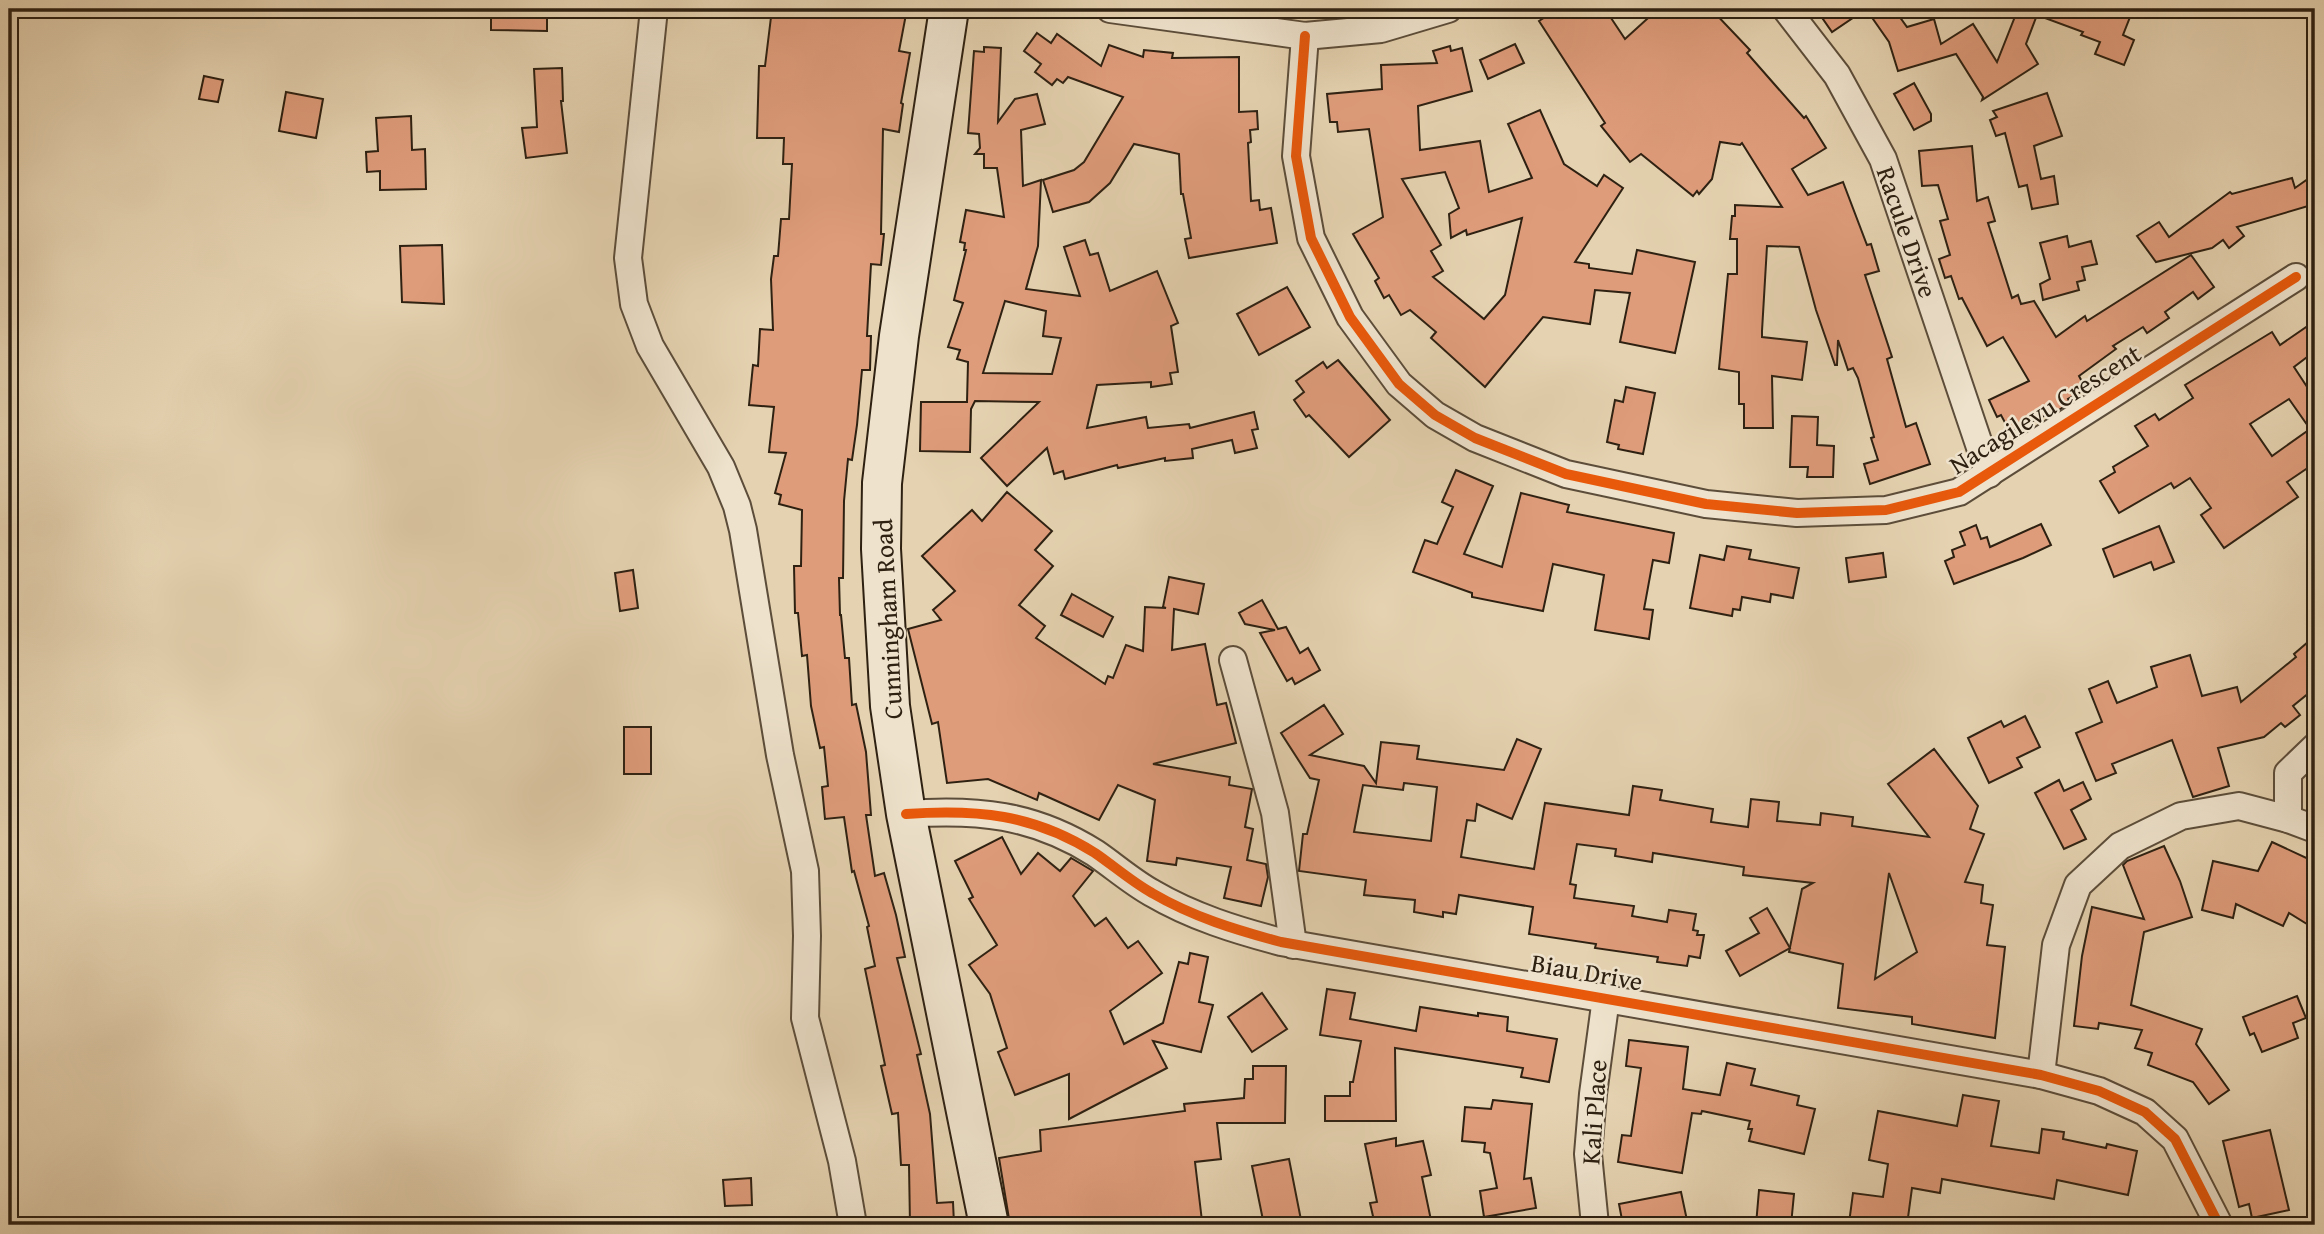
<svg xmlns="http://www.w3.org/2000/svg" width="2324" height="1234" viewBox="0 0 2324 1234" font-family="'Gentium Book Plus',serif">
	<rect width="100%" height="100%" fill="#e5d2b0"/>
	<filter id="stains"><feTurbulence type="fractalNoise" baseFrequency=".00286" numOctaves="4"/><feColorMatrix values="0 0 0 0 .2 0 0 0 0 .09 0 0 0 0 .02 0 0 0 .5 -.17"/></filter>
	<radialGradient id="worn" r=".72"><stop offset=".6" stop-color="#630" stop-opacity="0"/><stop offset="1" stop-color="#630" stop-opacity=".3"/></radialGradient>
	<g fill="#df9c7b" stroke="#2e2112" stroke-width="2" fill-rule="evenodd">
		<path d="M491 9H542V12H547V31L491 30Z"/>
		<path d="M772 9H907L899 51 910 53 901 103 903 104 899 132 883 129 881 234H884L881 265 871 264 867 336H871L870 370H862L857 425 852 460 848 459 844 501 843 578H839L840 615H841L845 658H849L852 705 856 704 866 752 871 815H866L875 876 884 873 896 915 905 957 897 958 921 1054 917 1055 930 1114 937 1203 953 1202 954 1224 910 1225 909 1165H901L898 1113 892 1114 881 1066 885 1065 865 969 875 966 867 927 869 926 854 871 852 872 844 817 825 819 822 787 828 786 824 747 820 748 811 706 807 655 802 656 798 613H795L794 566H801L802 510 779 504 781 495 775 493 786 453 769 452 774 407 749 405 753 365 758 366 760 329 773 330 771 279 774 256H778L781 219H789L792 164H783L784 138H757L759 66H765Z"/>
		<path d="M1558 9H1605L1625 39 1658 9H1711L1750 50 1747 53 1804 118 1806 116 1826 148 1792 169 1808 195 1843 182 1867 245 1871 244 1879 271 1865 275 1892 357 1887 359 1906 427 1916 423 1930 464 1870 484 1864 464 1878 460 1871 438 1874 437 1858 378 1853 368 1848 370 1838 340 1837 365H1835L1816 310 1799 247 1767 246 1762 331V337L1807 342 1802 380 1772 376 1773 428H1744V404H1739V372L1719 369 1728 274H1737V239H1730L1732 216H1735V205L1782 207 1742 143 1740 145 1720 142 1712 179 1699 194 1697 191 1693 196 1641 154 1630 162 1601 126 1605 123 1539 21Z"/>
		<path d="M1816 9H1866L1832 32Z"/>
		<path d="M1866 9H1894L1907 27 1934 19 1941 44 1973 24 1997 62 2018 9H2126L2124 15 2130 17 2123 35 2134 40 2124 65 2095 54 2100 42 2081 35 2083 32 2037 15 2026 44 2038 64 1982 100 1983 97 1956 54 1898 71 1889 42Z"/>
		<path d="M1037 33 1051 43 1057 34 1101 66 1109 45 1143 57 1144 50 1173 53 1172 58 1239 57V112L1257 111 1258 129 1250 130 1251 142 1248 143 1251 201 1259 200 1260 210 1271 208 1277 243 1189 258 1185 239 1191 238 1183 194H1181L1179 154 1134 144 1110 183 1089 202 1053 212 1043 180 1074 170 1084 162 1123 97 1068 77 1063 83 1057 79 1052 85 1035 72 1041 64 1024 51Z"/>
		<path d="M1515 44 1524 63 1488 79 1480 60Z"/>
		<path d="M1450 46 1451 51 1462 48 1472 91 1418 106 1420 150 1480 141 1489 192 1532 178 1508 124 1540 110 1564 164 1597 186 1604 175 1623 188 1575 262 1589 264V268L1632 274 1637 250 1695 262 1675 353 1620 342 1630 293 1595 290 1590 324 1543 317 1485 387 1431 338 1436 332 1410 310 1401 315 1389 295 1384 298 1375 281 1379 278 1353 234 1383 217 1369 129 1338 132 1337 122H1330L1327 94 1382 89 1381 65 1437 63 1433 51ZM1445 172 1459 208 1449 214 1451 238 1466 230 1467 235 1522 218 1505 295 1484 319 1433 277 1443 271 1431 251 1441 245 1402 179Z"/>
		<path d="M984 47 1001 48 998 122 1015 99 1037 94 1045 124 1021 130 1023 186 1041 180 1038 246 1026 289 1080 296 1064 247 1085 240 1090 255 1098 253 1110 291 1157 271 1178 323 1171 326 1178 372 1170 373 1172 384 1151 387V382L1097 385 1087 428 1146 417 1148 428 1189 424 1190 428 1254 412 1258 429 1252 430 1257 448 1235 453 1232 440 1192 449 1193 458 1165 461V458L1118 468 1117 465 1065 479 1063 471 1054 474 1047 448 1007 486 981 458 1039 402 975 401 971 409 970 452 920 451 921 402H967L968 362 957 359 960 350 948 347 963 303 954 300 966 250H964L965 243 960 242 966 210 1004 217 997 168H984V154H975L980 148 979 134 968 133 974 51 984 52ZM1005 301 1046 311 1043 336 1061 338 1052 374 983 373Z"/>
		<path d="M562 68 563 101H561L567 153 526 158 522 128 537 127 534 69Z"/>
		<path d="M204 76 223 80 218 102 199 99Z"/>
		<path d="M1914 83 1931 114V121L1914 130 1894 94Z"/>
		<path d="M286 92 323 99 316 138 279 131Z"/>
		<path d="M2047 93 2062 136 2034 146 2041 179 2054 176 2058 204 2032 209 2027 185 2019 187 2005 133 1996 136 1990 120 1997 117 1993 111Z"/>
		<path d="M411 116 412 150 425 149 426 189 380 190V171L367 172 366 152 378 151 376 118Z"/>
		<path d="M1972 146 1977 201 1988 197 1995 221 1988 223 2012 298 2018 295 2021 304 2034 301 2056 337 2085 316 2087 321 2191 255 2214 287 2198 299 2193 292 2165 312 2169 318 2147 333 2143 327 2113 346 2116 349 2079 376 2086 389 2068 399 2070 403 2049 416 2048 414 2010 432 2001 415 1997 417 1989 400 2029 381 2003 337 1987 346 1962 298 1959 299 1951 276 1945 278 1939 259 1950 255 1940 221 1948 219 1938 185 1922 186 1919 151Z"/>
		<path d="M2315 174V204L2237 227 2244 236 2229 248 2223 240 2212 248 2156 262 2137 236 2159 222 2169 237 2230 192 2232 194 2292 178 2295 188Z"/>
		<path d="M2067 236 2069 247 2091 241 2097 264 2082 267 2085 280 2077 282 2079 290 2043 300 2040 284 2050 279 2040 243Z"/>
		<path d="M442 245 444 304 402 302 400 246Z"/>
		<path d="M1287 287 1310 327 1259 355 1237 314Z"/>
		<path d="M2315 321V351L2294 367 2315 399V463L2287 482 2298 497 2224 548 2201 515 2211 508 2190 478 2174 488 2171 483 2119 513 2100 481 2115 472 2113 467 2148 446 2135 426 2155 414 2159 420 2193 398 2185 385 2272 332 2280 345ZM2289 399 2310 429 2272 456 2250 424Z"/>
		<path d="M1338 360 1390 420 1349 457 1309 415 1306 417 1294 400 1304 392 1296 381 1323 362 1327 368Z"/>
		<path d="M1626 387 1655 393 1643 454 1618 449 1619 445 1607 442 1615 400 1623 402Z"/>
		<path d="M1792 416 1818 417 1817 445 1834 446 1833 477H1807L1808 467H1790Z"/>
		<path d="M1456 470 1493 486 1464 554 1502 567 1521 493 1569 505 1567 512 1674 533 1669 563 1653 560 1644 609 1653 610 1649 639 1595 630 1604 575 1553 564 1543 611 1472 597V593L1413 572 1425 540 1437 544 1453 507 1442 502Z"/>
		<path d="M1007 492 1052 531 1035 550 1053 566 1019 605 1045 626 1036 638 1105 684 1108 676 1113 678 1126 645 1143 651 1145 607 1166 608 1163 607 1169 577 1204 584 1198 614 1174 609 1172 650 1205 644 1217 705 1226 703 1236 743 1153 764 1230 777 1229 785 1252 789 1245 827 1253 829 1247 860 1266 864 1268 877 1261 906 1224 898 1231 867 1177 858 1176 865 1147 861 1155 800 1118 785 1099 820 1039 793 1037 800 988 779 947 783 938 722 932 724 908 629 941 620 933 610 955 591 922 556 972 510 982 521Z"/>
		<path d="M2041 524 2051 545 2023 558 1954 584 1945 561 1954 557 1952 550 1965 545 1960 532 1976 525 1981 539 1987 537 1990 547Z"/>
		<path d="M2159 526 2174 562 2154 570 2151 562 2114 577 2103 549Z"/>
		<path d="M1727 546 1751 550 1749 559 1799 568 1793 598 1771 594 1770 602 1742 597 1740 610 1733 609 1732 616 1690 608 1700 555 1724 560Z"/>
		<path d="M1883 553 1886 577 1849 582 1846 558Z"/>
		<path d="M633 570 638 608 620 611 615 573Z"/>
		<path d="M1072 594 1113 617 1103 637 1061 615Z"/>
		<path d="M1262 600 1278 629 1286 627 1300 653 1308 648 1320 670 1295 684 1292 678 1287 681 1260 633 1275 630 1245 624 1239 613Z"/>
		<path d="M2315 636V688L2293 706 2300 715 2285 727 2281 723 2264 737 2218 748 2229 786 2193 797 2172 740 2112 764 2116 773 2096 781 2076 733 2102 722 2089 689 2108 681 2117 703 2157 687 2151 667 2190 655 2202 696 2237 687 2241 702 2296 657 2294 654Z"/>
		<path d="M1324 705 1343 734 1310 755 1364 766 1376 783 1381 742 1419 746 1417 759 1504 770 1517 739 1541 749 1512 819 1477 804 1475 821 1467 820 1461 857 1534 869 1545 803 1629 815 1633 786 1662 790 1660 800 1713 809 1711 822 1748 827 1751 799 1779 802 1777 821 1820 825 1821 813 1853 817 1852 826 1929 837 1888 784 1934 749 1978 806 1970 829 1984 834 1965 882 1983 885 1981 903 1993 905 1987 945 2005 947 1995 1038 1912 1024V1017L1838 1008 1843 964 1789 952 1802 889 1813 883 1743 875 1744 867 1653 853 1652 862 1615 856 1616 849 1577 844 1570 884 1576 885 1574 898 1634 906 1632 916 1667 922 1669 910 1696 914 1693 930 1698 931 1697 935H1704L1700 958 1689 956 1687 966 1657 962 1658 957 1595 948 1596 944 1529 934 1533 907 1459 895 1456 914 1443 912V917L1414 912 1415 900 1364 895 1366 880 1299 871 1303 834H1307L1319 780 1310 778 1281 733ZM1404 783 1437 787 1431 841 1354 832 1363 785 1403 790ZM1889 873 1917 952 1875 979Z"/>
		<path d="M2025 716 2040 747 2017 758 2022 767 1989 783 1968 738 2001 721 2004 727Z"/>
		<rect x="624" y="727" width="27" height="47"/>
		<path d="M2059 780 2064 791 2083 782 2091 799 2071 810 2086 839 2064 849 2035 793Z"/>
		<path d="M1002 837 1021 874 1038 853 1060 871 1071 858 1093 871 1073 896 1095 926 1106 918 1128 948 1138 941 1162 973 1110 1011 1124 1044 1163 1023 1179 962 1188 964 1190 953 1208 957 1199 1002 1213 1005 1201 1052 1153 1041 1167 1068 1069 1119V1074L1015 1095 998 1052 1007 1048 990 994 969 965 997 945 969 899 973 897 955 861Z"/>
		<path d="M2272 842 2315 862V929L2289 913 2283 926 2236 904 2233 918 2202 910 2213 861 2258 871Z"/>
		<path d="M2164 846 2180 881 2192 917 2144 932 2131 1005 2202 1029 2196 1044 2229 1090 2209 1104 2193 1082 2148 1065 2152 1053 2135 1048 2142 1030 2099 1023 2098 1029 2074 1026 2082 956 2092 907 2144 919 2123 865 2127 861Z"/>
		<path d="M1767 908 1790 948 1740 976 1726 951 1759 933 1750 918Z"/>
		<path d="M1327 989 1355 993 1350 1019 1416 1031 1420 1007 1478 1016V1013L1508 1017 1507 1031 1557 1039 1549 1082 1521 1077 1523 1068 1395 1048 1396 1121H1325V1096H1350V1082H1353L1361 1041 1320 1035Z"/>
		<path d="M1262 993 1287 1029 1252 1052 1228 1017Z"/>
		<path d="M2297 996 2306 1018 2293 1023 2298 1038 2262 1052 2254 1033 2250 1035 2243 1017Z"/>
		<path d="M1629 1040 1688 1047 1683 1089 1720 1095 1727 1063 1755 1069 1751 1085 1799 1096 1797 1105 1815 1109 1804 1154 1749 1141 1752 1129H1748L1750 1121 1702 1111 1701 1114 1692 1113 1682 1173 1618 1162 1622 1135 1631 1136 1641 1068 1626 1066Z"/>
		<path d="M1253 1066H1286L1285 1123H1217L1221 1159 1195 1162 1202 1221 1162 1225H1010L999 1158 1041 1151 1040 1130 1185 1111 1184 1104 1244 1098 1245 1079H1253Z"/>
		<path d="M1963 1095 1999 1101 1991 1146 2039 1153 2042 1129 2064 1132 2063 1139 2106 1148 2107 1144 2137 1151 2128 1195 2057 1180 2054 1199 1942 1179 1940 1193 1912 1188 1907 1225 1849 1223 1853 1193 1883 1197 1888 1164 1869 1160 1878 1111 1957 1126Z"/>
		<path d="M1493 1100 1532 1104 1524 1179 1531 1178 1536 1208 1484 1217 1480 1191 1497 1188 1490 1153 1484 1152 1485 1143 1462 1141 1465 1107 1491 1109Z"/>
		<path d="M2270 1130 2289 1210 2252 1218 2249 1204 2239 1207 2223 1141Z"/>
		<path d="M1396 1138V1146L1423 1141 1431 1175 1422 1177 1432 1225H1375L1370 1203 1377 1202 1365 1144Z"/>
		<path d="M1289 1159 1302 1225H1264L1252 1166Z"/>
		<path d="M751 1178 752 1205 725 1206 723 1180Z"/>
		<path d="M1759 1190 1794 1194 1791 1225H1756Z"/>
		<path d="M1681 1192 1688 1225H1623L1619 1204Z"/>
	</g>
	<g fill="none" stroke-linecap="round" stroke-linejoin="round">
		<defs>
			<g id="minor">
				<path d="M654 9 628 258 634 304 650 346 721 467 737 506 743 530 780 755 805 871 807 936 805 1018 842 1161 853 1225"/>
				<path d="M1110 9 1305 36 1381 29 1448 9"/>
				<path d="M1786 9 1837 75 1883 159 1989 474"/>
				<path d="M1305 36 1296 156 1311 238 1350 317 1399 384 1435 415 1475 438 1566 474 1706 504 1797 513 1886 510 1959 492 2296 277"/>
				<path d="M1233 660 1275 813 1293 945"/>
				<path d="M906 814C977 809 1033 814 1095 853 1114 866 1132 882 1152 893 1193 917 1236 930 1281 942L2041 1075 2099 1091 2145 1112 2175 1139 2219 1225"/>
				<path d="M2288 819V773L2315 747"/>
				<path d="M2041 1075 2056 945 2078 885 2120 846 2181 816 2239 806 2288 819 2315 829"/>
				<path d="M1595 1225 1588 1154 1593 1094 1606 998"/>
			</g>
			<path id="secondary" d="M949 9 899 336 882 483 881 549 890 706 906 814 989 1225"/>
		</defs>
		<use href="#minor" stroke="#5c4d3a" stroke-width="30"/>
		<use href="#secondary" stroke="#2e2112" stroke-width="42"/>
		<use href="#minor" stroke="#eee2cc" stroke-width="26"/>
		<use href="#secondary" stroke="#eee2cc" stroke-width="38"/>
		<defs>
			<g id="cycleway">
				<path d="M1305 36 1296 156 1311 238 1350 317 1399 384 1435 415 1475 438 1566 474 1706 504 1797 513 1886 510 1959 492 2296 277"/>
				<path d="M906 814C977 809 1033 814 1095 853 1114 866 1132 882 1152 893 1193 917 1236 930 1281 942L2041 1075 2099 1091 2145 1112 2175 1139 2219 1225"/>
			</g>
		</defs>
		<use href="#cycleway" stroke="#eee2cc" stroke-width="15"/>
		<use href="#cycleway" stroke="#e8590c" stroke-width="10"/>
	</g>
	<g text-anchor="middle" stroke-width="5" stroke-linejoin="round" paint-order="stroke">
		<g font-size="26" fill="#2e2112" stroke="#eee2cc">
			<text transform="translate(1907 232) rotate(71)" y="9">Racule Drive</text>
			<text transform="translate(2045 409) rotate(-32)" y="9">Nacagilevu Crescent</text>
			<text transform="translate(888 619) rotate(-93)" y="9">Cunningham Road</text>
			<text transform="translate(1587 972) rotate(10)" y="9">Biau Drive</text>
			<text transform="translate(1594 1112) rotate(-86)" y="9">Kali Place</text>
		</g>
	</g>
	<rect width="2324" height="1234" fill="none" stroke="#e5d2b0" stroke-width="35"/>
	<rect x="10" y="10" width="2303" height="1213" fill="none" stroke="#2e2112" stroke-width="3.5"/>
	<rect x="18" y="18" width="2289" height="1199" fill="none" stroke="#2e2112" stroke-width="2"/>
	<rect width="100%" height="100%" filter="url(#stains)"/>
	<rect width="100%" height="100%" fill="url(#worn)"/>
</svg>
